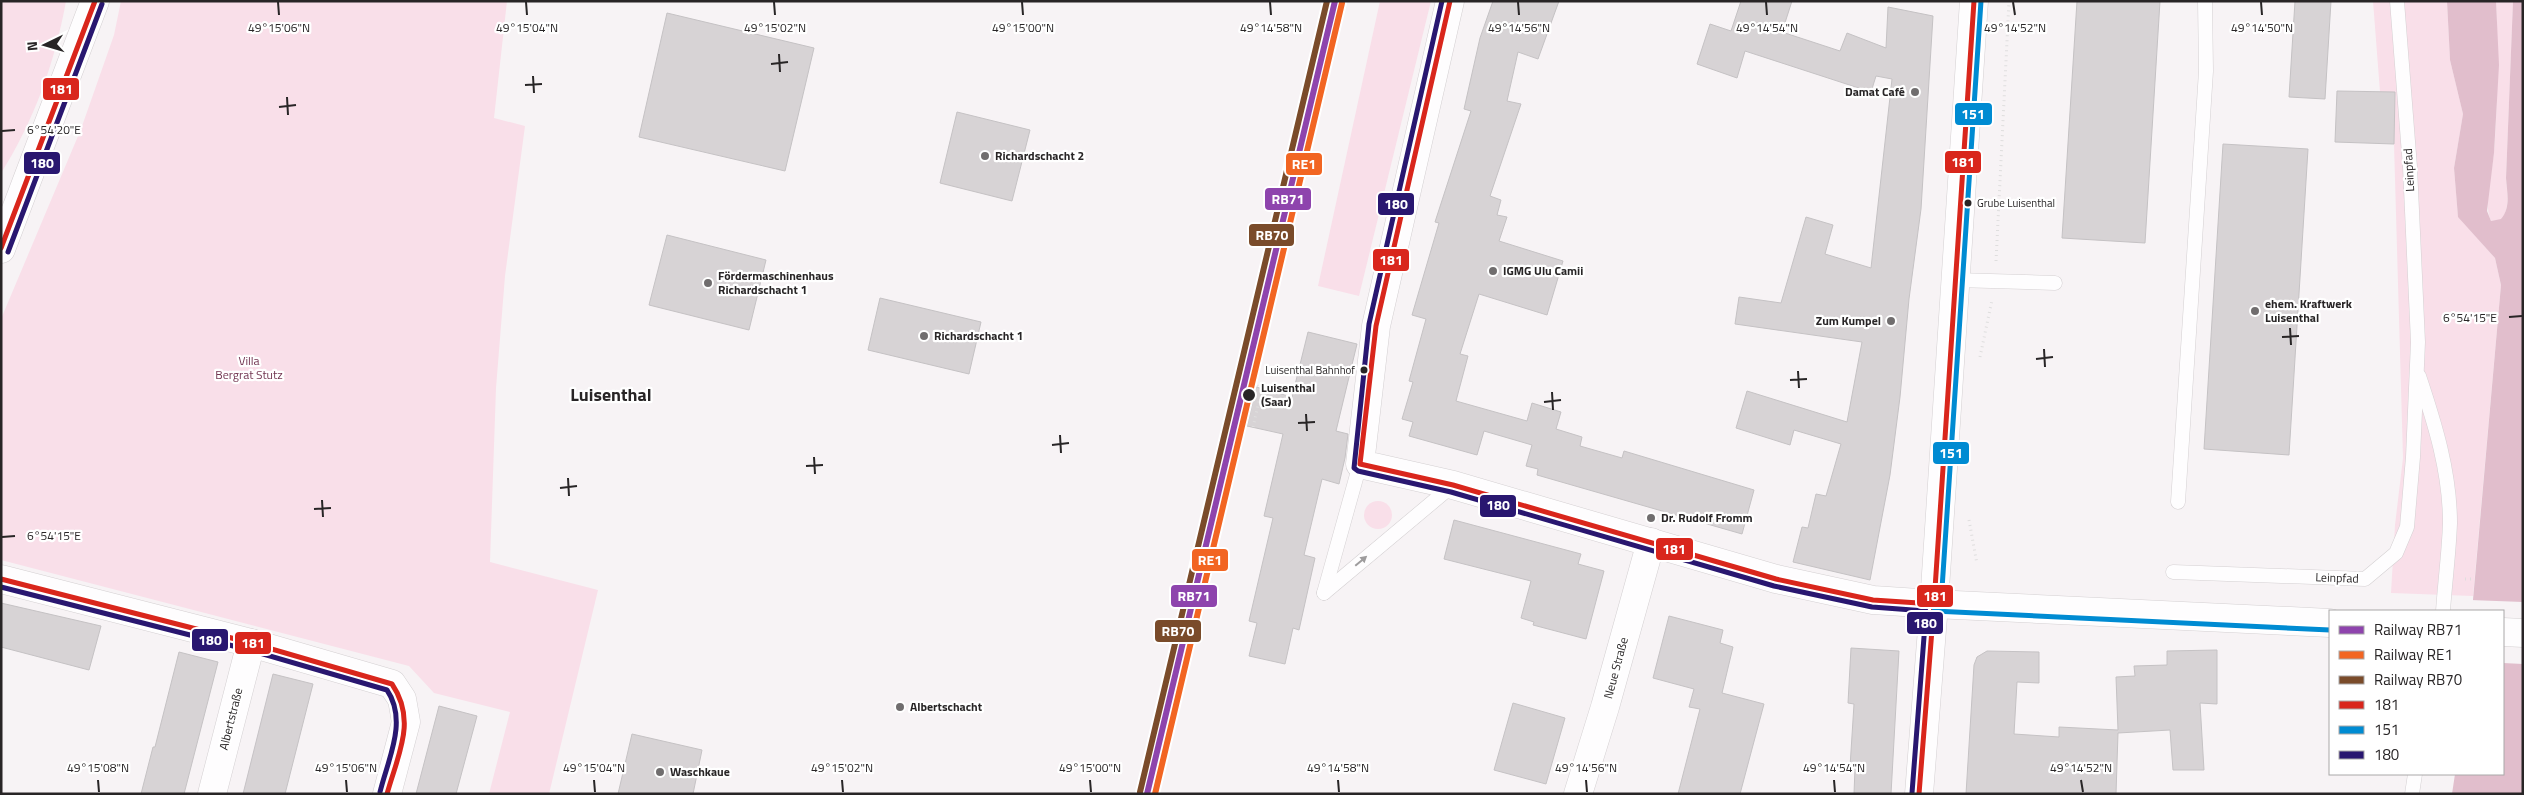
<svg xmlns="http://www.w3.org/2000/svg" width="2524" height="795" viewBox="0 0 2524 795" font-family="'Titillium Web',sans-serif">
	<rect width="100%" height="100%" fill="#f7f3f5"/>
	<g fill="#f9dfe9">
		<path d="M1 1H66C55 62 34 121 1 173Z"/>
		<path d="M121 1H507L494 118 525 126 505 276 496 388 490 562 598 590 549 794H489L510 712 434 693 409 666 1 560V319L81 129 114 35Z"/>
		<path d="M1380 1H1431L1359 296 1318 286Z"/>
		<path d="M2373 1H2447L2450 60 2463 114 2454 168 2458 216 2495 258 2501 285 2473 596 2391 593 2395 525 2403 458 2394 144 2395 93 2381 95 2380 92Z"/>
		<path d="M2496 1H2513L2506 178C2507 193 2511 207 2501 220L2491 221C2483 201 2492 174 2494 152 2498 102 2498 52 2496 1Z"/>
		<circle cx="1378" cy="515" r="14"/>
	</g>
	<path fill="#e1becc" d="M2447 1H2496L2499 65 2494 153 2487 211 2491 221 2501 219C2511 207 2507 193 2506 178L2513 1H2523V794H2452L2455 774H2503V611H2472L2501 285 2495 258 2458 217 2454 168 2463 114 2450 60Z"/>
	<path fill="#f7f3f5" d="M2470 600 2523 602V664L2503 663V611H2469Z"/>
	<g fill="#d7d3d5" stroke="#c5c2c4">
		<path d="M1493 1H1559L1538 59 1518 52 1507 101 1521 104 1490 196 1501 200 1497 215 1507 217 1499 241 1563 261 1547 315 1479 294 1460 354 1468 356 1456 401 1527 421 1532 403 1561 412 1556 429 1582 437 1580 446 1622 458 1624 451 1754 490 1742 534 1537 475 1538 469 1526 466 1532 445 1484 431 1477 455 1409 436 1413 422 1402 419 1413 382 1409 381 1426 319 1412 315 1439 223 1435 222 1471 111 1464 109 1480 38Z"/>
		<path d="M1741 1H1792L1782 32 1840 51 1847 33 1886 48 1888 7 1933 16 1921 209 1909 299 1900 397 1890 475 1870 580 1793 562 1802 527 1808 528 1816 494 1826 496 1841 444 1794 430 1790 445 1736 428 1747 391 1847 422 1862 342 1735 324 1739 297 1781 303 1806 217 1833 225 1825 254 1871 268 1892 79 1876 76 1871 92 1745 51 1737 78 1697 64 1710 24 1731 31Z"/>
		<path d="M2077 1H2160L2145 243 2062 238Z"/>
		<path d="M2295 1H2331L2325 99 2289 97Z"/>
		<path d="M667 13 814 48 785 171 639 137Z"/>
		<path d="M2337 91 2395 92 2394 144 2335 142Z"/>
		<path d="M957 112 1030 130 1012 201 940 183Z"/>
		<path d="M2223 144 2308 149 2289 455 2204 449Z"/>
		<path d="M667 235 766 260 749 330 649 305Z"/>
		<path d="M880 298 981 322 969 374 868 350Z"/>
		<path d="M1308 332 1357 344 1336 431 1348 434 1345 458 1339 484 1322 479 1304 555 1315 558 1299 630 1293 628 1285 664 1249 656 1257 623 1249 621 1273 518 1264 516 1283 434 1247 426 1256 387 1292 397Z"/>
		<path d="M1454 520 1581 554 1578 564 1604 571 1586 639 1533 625 1534 622 1521 618 1531 581 1444 559Z"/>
		<path d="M1 603 101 626 89 670 1 647Z"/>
		<path d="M1669 616 1723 630 1720 643 1733 647 1722 693 1764 704 1740 794H1678L1700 709 1689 707 1694 689 1653 678Z"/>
		<path d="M1851 648 1899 651 1891 794H1854L1855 768 1850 767 1854 704 1848 703Z"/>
		<path d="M2217 650V704L2200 703 2204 770H2173L2170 730 2118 733 2116 794H1966L1974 665 1977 657 1987 651 2039 652V683L2017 682 2014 734 2059 737V727L2118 730 2116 677 2135 676 2134 666 2167 665V651Z"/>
		<path d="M179 652 218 662 184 794H141L153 747H155Z"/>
		<path d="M273 674 313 684 285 794H243Z"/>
		<path d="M1513 703 1565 718 1546 784 1494 770Z"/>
		<path d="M439 706 477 716 456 794H416Z"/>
		<path d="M632 734 702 750 693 794H618Z"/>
	</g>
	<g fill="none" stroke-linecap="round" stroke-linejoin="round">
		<defs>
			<g id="lane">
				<path d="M1956 280 2055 283"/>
				<path d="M2419 376C2435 424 2450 472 2450 523 2449 552 2445 582 2443 611"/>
				<path d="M2178 502 2206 71 2205 1"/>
				<path d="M2173 572 2365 579 2396 553 2407 527 2413 457 2418 342 2410 167 2397 1"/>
				<path d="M1324 593 1453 485"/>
				<path d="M1324 593 1360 464"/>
				<path d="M2412 794 2415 774"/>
			</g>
			<g id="street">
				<path d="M1450 1 1376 326 1360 464 1453 485 1776 579 1873 600 1934 604"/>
				<path d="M1 249 95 1"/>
				<path d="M1 579 251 643 392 684 402 699 406 722 387 794"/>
				<path d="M212 794 251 643"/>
				<path d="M1578 794 1605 707 1651 542"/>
			</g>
			<g id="secondary">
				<path d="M1934 604 2330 623"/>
				<path d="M2503 632 2523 633"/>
			</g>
			<path id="primary" d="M1919 794 1934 604 1974 1"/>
		</defs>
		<use href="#lane" stroke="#d4d0d2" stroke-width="15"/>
		<use href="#street" stroke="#d4d0d2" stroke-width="29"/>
		<use href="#secondary" stroke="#d4d0d2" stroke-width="29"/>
		<use href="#primary" stroke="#d4d0d2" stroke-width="29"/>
		<g stroke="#dfdede" stroke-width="3" stroke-dasharray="1 4" stroke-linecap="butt">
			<path d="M1996 261 2009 1"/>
			<path d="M1980 357 1992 300"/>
			<path d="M1253 383 1262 389 1272 388"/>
			<path d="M1253 427 1262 389"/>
			<path d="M1969 520 1977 564"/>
			<path d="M2465 579H2475"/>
		</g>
		<use href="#lane" stroke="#fefdfe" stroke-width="14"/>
		<use href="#street" stroke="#fefdfe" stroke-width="28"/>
		<use href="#secondary" stroke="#fefdfe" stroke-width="28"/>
		<use href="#primary" stroke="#fefdfe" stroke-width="28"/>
		<defs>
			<g id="bus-1">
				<path d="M1450 1 1376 326 1360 464 1453 485 1776 579 1873 600 1934 604"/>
				<path d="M1 248 95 1"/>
				<path d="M1 579 251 643 392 684C417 721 398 754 387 794"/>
				<path d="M1919 794 1934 604 1974 1"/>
			</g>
			<g id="bus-2">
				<path d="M1941 604 1981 1"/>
				<path d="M1934 611 2330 630"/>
			</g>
			<g id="bus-3">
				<path d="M1442 1 1369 324 1354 468 1358 471 1451 492 1774 586 1872 607 1926 611 1912 793"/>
				<path d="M8 252 102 4"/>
				<path d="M1 587 249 650 387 690C408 721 388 759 380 792"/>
			</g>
		</defs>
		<use href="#bus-1" stroke="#fff" stroke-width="9"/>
		<use href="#bus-2" stroke="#fff" stroke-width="9"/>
		<use href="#bus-3" stroke="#fff" stroke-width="9"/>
		<use href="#bus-1" stroke="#d9261c" stroke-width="5"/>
		<use href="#bus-2" stroke="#008bd2" stroke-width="5"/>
		<use href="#bus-3" stroke="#291770" stroke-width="5"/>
		<defs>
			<path id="rail-1" d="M1147 794 1335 1"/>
			<path id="rail-2" d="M1155 794 1342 3"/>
			<path id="rail-3" d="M1140 792 1327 1"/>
		</defs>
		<use href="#rail-1" stroke="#fff" stroke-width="10"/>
		<use href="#rail-2" stroke="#fff" stroke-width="10"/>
		<use href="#rail-3" stroke="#fff" stroke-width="10"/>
		<use href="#rail-1" stroke="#8e44ad" stroke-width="6"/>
		<use href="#rail-2" stroke="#f26522" stroke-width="6"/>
		<use href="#rail-3" stroke="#7a4b2a" stroke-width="6"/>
	</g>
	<defs><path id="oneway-solid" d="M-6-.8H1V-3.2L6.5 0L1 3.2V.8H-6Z" transform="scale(1.25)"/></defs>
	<use fill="#9e9c9d" href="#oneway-solid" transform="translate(1361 561) rotate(-40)"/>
	<path fill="none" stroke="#282526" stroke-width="2" d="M278 2 279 15M526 2 527 15M774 2 775 15M1022 2 1023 15M1270 2 1271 15M1518 2 1519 15M1766 2 1767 15M2013 2 2015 15M2261 2 2262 15M779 54 780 72M771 64 788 62M533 76 534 93M525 85 542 84M287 97 288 115M279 107 296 105M2 131 15 130M2509 317 2522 316M2290 328 2291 345M2282 337 2299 336M2044 349 2045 367M2036 359 2053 357M1798 371 1799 388M1790 380 1807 379M1552 392 1553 410M1544 402 1561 400M1306 414 1307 431M1298 423 1315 422M1060 435 1061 453M1052 445 1069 443M814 457 815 474M806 466 823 465M568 478 569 496M560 488 577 486M322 500 323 517M314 509 331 508M2 537 15 536M98 780 99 792M346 780 347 792M594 780 595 792M842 780 843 792M1090 780 1091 792M1338 780 1339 792M1586 780 1587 792M1834 780 1835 792M2081 780 2083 792"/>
	<g fill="#706d6e" stroke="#fff" stroke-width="2">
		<circle cx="1915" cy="92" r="5"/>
		<circle cx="985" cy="156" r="5"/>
		<circle cx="1493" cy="271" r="5"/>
		<circle cx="708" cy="283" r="5"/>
		<circle cx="2255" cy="311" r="5"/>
		<circle cx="1891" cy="321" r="5"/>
		<circle cx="924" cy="336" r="5"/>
		<circle cx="1651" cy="518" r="5"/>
		<circle cx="900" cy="707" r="5"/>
		<circle cx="660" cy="772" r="5"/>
	</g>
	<g fill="#282526" stroke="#fff" stroke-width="2">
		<circle cx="1968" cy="203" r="4.5"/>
		<circle cx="1364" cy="370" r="4.5"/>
		<circle cx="1249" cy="395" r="7"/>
	</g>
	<g text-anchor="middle" stroke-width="4.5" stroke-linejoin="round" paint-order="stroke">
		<g font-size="11" fill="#282526" stroke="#fff" text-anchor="start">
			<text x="1977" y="207">Grube Luisenthal</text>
			<text x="1355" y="374" text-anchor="end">Luisenthal Bahnhof</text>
		</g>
		<g font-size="12" font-weight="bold" fill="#282526" stroke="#fff" text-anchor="start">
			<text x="1905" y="96" text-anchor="end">Damat Café</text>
			<text x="995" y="160">Richardschacht 2</text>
			<text x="1503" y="275">IGMG Ulu Camii</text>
			<text x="718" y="280">Fördermaschinenhaus<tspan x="718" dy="14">Richardschacht 1</tspan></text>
			<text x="2265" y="308">ehem. Kraftwerk<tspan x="2265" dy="14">Luisenthal</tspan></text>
			<text x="1881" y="325" text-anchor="end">Zum Kumpel</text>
			<text x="934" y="340">Richardschacht 1</text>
			<text x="1661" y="522">Dr. Rudolf Fromm</text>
			<text x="910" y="711">Albertschacht</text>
			<text x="670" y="776">Waschkaue</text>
		</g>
		<g font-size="12" fill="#282526" stroke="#fff">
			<text transform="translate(2409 170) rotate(-93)" y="4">Leinpfad</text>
			<text transform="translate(2337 578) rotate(2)" y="4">Leinpfad</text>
			<text transform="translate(1616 668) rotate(-75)" y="4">Neue Straße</text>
			<text transform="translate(231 719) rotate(-76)" y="4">Albertstraße</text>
		</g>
		<g font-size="12" fill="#723551" stroke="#fff">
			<text x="249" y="365">Villa<tspan x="249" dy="14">Bergrat Stutz</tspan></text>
		</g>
		<g font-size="12" font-weight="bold" fill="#282526" stroke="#fff" text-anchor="start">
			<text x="1261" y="392">Luisenthal<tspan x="1261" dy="14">(Saar)</tspan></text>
		</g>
		<g font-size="18" font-weight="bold" fill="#282526" stroke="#fff">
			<text x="611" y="401">Luisenthal</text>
		</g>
	</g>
	<g font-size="12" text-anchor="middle" fill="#282526" stroke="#fff" stroke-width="4.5" stroke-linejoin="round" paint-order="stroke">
		<text x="279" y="32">49°15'06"N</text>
		<text x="527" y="32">49°15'04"N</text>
		<text x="775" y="32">49°15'02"N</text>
		<text x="1023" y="32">49°15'00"N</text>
		<text x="1271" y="32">49°14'58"N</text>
		<text x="1519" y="32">49°14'56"N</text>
		<text x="1767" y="32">49°14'54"N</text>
		<text x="2015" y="32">49°14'52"N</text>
		<text x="2262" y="32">49°14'50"N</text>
		<text x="54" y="134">6°54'20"E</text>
		<text x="2470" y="322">6°54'15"E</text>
		<text x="54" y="540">6°54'15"E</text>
		<text x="98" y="772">49°15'08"N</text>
		<text x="346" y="772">49°15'06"N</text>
		<text x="594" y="772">49°15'04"N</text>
		<text x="842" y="772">49°15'02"N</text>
		<text x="1090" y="772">49°15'00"N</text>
		<text x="1338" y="772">49°14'58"N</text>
		<text x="1586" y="772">49°14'56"N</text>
		<text x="1834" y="772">49°14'54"N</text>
		<text x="2081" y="772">49°14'52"N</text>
	</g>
	<g stroke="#fff" stroke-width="2">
		<rect x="42" y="77" width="38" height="24" rx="5" fill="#d9261c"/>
		<rect x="1954" y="102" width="39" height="24" rx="5" fill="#008bd2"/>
		<rect x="1944" y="150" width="38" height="24" rx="5" fill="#d9261c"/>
		<rect x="23" y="151" width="38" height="24" rx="5" fill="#291770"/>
		<rect x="1285" y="152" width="38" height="24" rx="5" fill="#f26522"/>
		<rect x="1264" y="187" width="48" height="24" rx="5" fill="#8e44ad"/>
		<rect x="1377" y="192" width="38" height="24" rx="5" fill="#291770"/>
		<rect x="1248" y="223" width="47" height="24" rx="5" fill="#7a4b2a"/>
		<rect x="1372" y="248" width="38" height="24" rx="5" fill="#d9261c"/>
		<rect x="1932" y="441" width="38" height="24" rx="5" fill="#008bd2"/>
		<rect x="1479" y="494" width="38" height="24" rx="5" fill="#291770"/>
		<rect x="1655" y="537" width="39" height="24" rx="5" fill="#d9261c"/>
		<rect x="1191" y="548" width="38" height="24" rx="5" fill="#f26522"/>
		<rect x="1170" y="584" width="48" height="24" rx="5" fill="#8e44ad"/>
		<rect x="1916" y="584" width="38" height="24" rx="5" fill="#d9261c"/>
		<rect x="1906" y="611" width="38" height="24" rx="5" fill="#291770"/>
		<rect x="1154" y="619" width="48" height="24" rx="5" fill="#7a4b2a"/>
		<rect x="191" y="628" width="38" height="24" rx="5" fill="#291770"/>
		<rect x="234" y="631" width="38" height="24" rx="5" fill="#d9261c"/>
	</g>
	<g font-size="14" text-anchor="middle" font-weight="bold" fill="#fff">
		<text x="61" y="94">181</text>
		<text x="1973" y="119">151</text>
		<text x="1963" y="167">181</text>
		<text x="42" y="168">180</text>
		<text x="1304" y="169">RE1</text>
		<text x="1288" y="204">RB71</text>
		<text x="1396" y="209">180</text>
		<text x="1272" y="240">RB70</text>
		<text x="1391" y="265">181</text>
		<text x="1951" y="458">151</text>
		<text x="1498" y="510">180</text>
		<text x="1674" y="554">181</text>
		<text x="1210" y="565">RE1</text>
		<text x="1194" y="601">RB71</text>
		<text x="1935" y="601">181</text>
		<text x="1925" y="628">180</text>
		<text x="1178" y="636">RB70</text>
		<text x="210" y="645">180</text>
		<text x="253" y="648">181</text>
	</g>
	<rect width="2524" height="795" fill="none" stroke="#282526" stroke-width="5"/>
	<rect x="2329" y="610" width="175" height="165" fill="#ffffff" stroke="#a9a8a8"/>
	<rect x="2339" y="626" width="25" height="8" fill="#8e44ad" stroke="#a9a8a8"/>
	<text x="2374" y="635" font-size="15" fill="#282526">Railway RB71</text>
	<rect x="2339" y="651" width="25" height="8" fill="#f26522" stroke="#a9a8a8"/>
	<text x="2374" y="660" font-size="15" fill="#282526">Railway RE1</text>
	<rect x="2339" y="676" width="25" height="8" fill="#7a4b2a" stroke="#a9a8a8"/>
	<text x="2374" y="685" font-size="15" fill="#282526">Railway RB70</text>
	<rect x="2339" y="701" width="25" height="8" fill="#d9261c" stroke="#a9a8a8"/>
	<text x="2374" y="710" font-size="15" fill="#282526">181</text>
	<rect x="2339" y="726" width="25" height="8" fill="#008bd2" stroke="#a9a8a8"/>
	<text x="2374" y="735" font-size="15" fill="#282526">151</text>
	<rect x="2339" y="751" width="25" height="8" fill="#291770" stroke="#a9a8a8"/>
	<text x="2374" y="760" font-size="15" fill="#282526">180</text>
	<g transform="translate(45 45) rotate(265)" stroke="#ffffff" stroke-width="4" paint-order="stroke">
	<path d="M0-4L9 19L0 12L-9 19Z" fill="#282526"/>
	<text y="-8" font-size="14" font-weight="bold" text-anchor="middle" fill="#282526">N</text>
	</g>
</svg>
